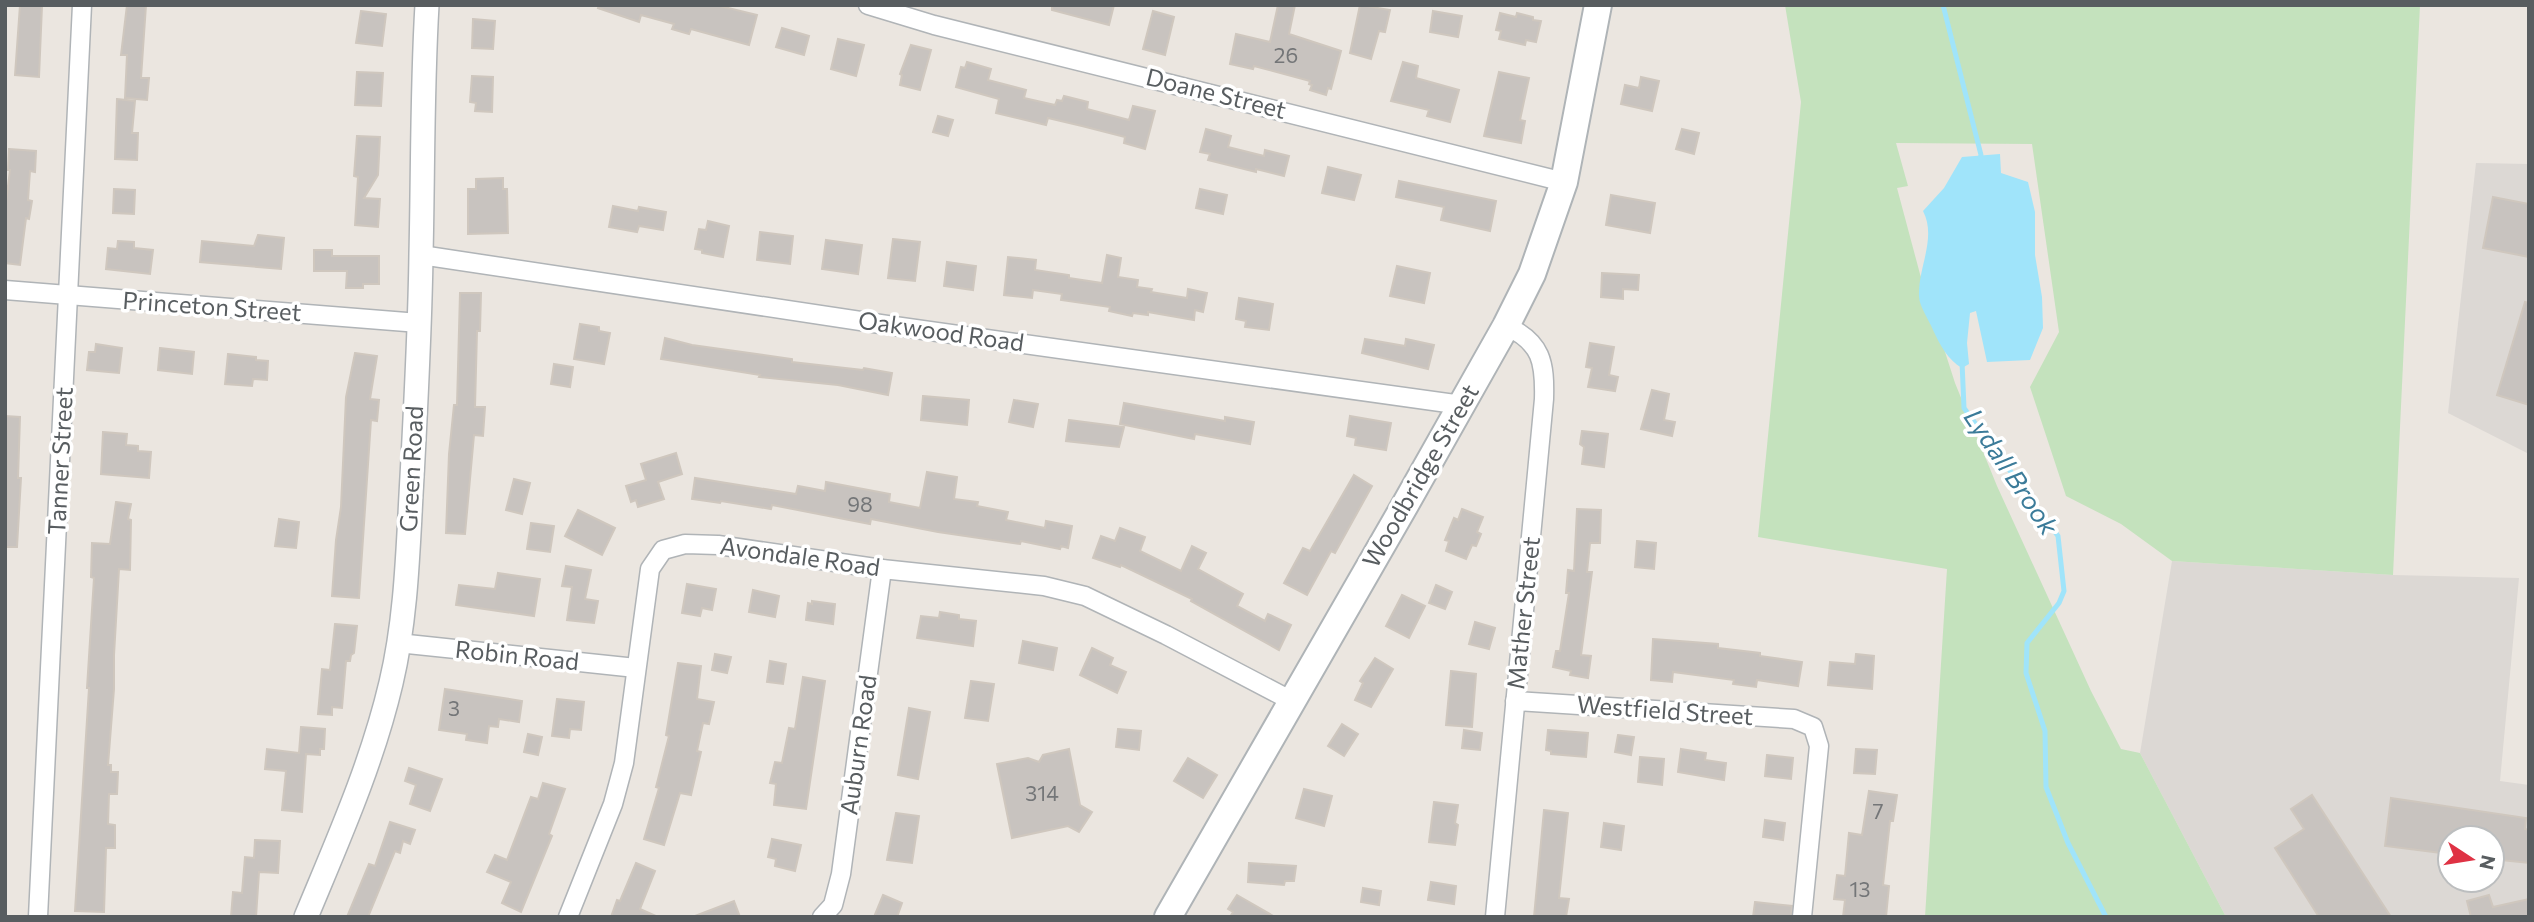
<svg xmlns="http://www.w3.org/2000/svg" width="2534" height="922" viewBox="0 0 2534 922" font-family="Commissioner,sans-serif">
	<rect width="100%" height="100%" fill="#ebe6e0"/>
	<g fill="#dcd8d4" fill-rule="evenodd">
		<path d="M2476 163 2529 164V454L2448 413Z"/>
		<path d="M2172 561 2393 575 2519 578 2500 781 2529 785V917H2226L2140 753ZM2450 838H2492V880H2450Z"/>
	</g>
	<path fill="#c4e2bd" d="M1785 5H2420L2393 575 2172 561 2121 524 2066 496 2030 387 2059 332 2032 144 1896 143 1908 186 1897 188 1920 274 1955 383 1997 486 2091 691 2121 749 2140 753 2226 917H1925L1947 569 1758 537 1801 102Z"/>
	<path fill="#a0e4fa" d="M2000 154 2001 173 2028 182 2035 212V255L2042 297 2043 328 2030 360 1987 362 1976 311 1970 313 1967 343 1969 364 1962 368C1948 360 1940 345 1933 330 1929 320 1919 306 1919 296 1918 267 1937 238 1923 211L1944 188 1962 157Z"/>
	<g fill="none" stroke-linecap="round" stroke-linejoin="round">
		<g stroke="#a0e4fa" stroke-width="5">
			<path d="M1943 5 1981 155 1979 162"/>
			<path d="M1962 362 1964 408 2058 536 2064 591 2059 603 2027 643 2026 673 2045 731 2046 787 2068 843 2106 917"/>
		</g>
	</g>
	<g fill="#c8c3bf" stroke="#cfc7be" stroke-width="2">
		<path d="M20 5 42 6 39 77 15 75Z"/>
		<path d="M127 5H146L141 78H149L147 100 125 98 127 55H121Z"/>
		<path d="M599 5H716L757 15 749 45 691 29 689 34 672 29 674 24 641 15 639 22 598 8Z"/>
		<path d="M1052 5H1114L1109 25 1052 10Z"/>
		<path d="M1278 5H1295L1289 34 1341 51 1331 89 1328 88 1326 95 1310 90 1312 85 1309 84 1310 81 1254 66 1253 69 1230 64 1236 34 1270 42Z"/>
		<path d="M1360 5 1390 10 1385 32 1379 31 1371 59 1350 53Z"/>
		<path d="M361 11 386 14 382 46 356 43Z"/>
		<path d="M1153 11 1174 17 1165 55 1143 49Z"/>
		<path d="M1433 11 1462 16 1458 37 1430 32Z"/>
		<path d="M1500 13 1516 17 1517 13 1533 17V20L1541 21 1536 42 1526 40 1525 45 1499 39 1501 31 1496 30Z"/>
		<path d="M473 19 495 21 493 49 472 48Z"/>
		<path d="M782 28 809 36 804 55 776 47Z"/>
		<path d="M838 39 864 45 856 76 831 69Z"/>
		<path d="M911 45 931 50 920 90 900 85 902 75 900 74Z"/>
		<path d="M967 62 991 69 988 80 1026 90 1024 98 1055 105 1057 100 1062 101 1064 96 1088 102 1087 109 1129 120 1133 106 1155 111 1145 149 1124 143 1125 137 1082 126 1048 118 1046 125 996 113 999 99 956 87 961 67 965 68Z"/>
		<path d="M1403 62 1418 66 1416 78 1459 90 1450 122 1427 116 1429 110 1391 101Z"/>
		<path d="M357 72 383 73 381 106 355 105Z"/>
		<path d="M1499 72 1529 78 1520 120 1525 121 1521 143 1484 136Z"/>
		<path d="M472 76 493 77 492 112 475 111 476 103 470 102Z"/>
		<path d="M1641 77 1659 81 1652 111 1621 104 1625 85 1639 88Z"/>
		<path d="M117 99 135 101 132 133H138L137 160 115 159Z"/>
		<path d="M938 116 953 120 948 136 933 132Z"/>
		<path d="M1206 129 1231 136 1228 147 1264 156 1265 150 1289 156 1284 176 1256 169V172L1208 160 1210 154 1200 152Z"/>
		<path d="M1682 129 1699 133 1694 154 1676 149Z"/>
		<path d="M357 136 380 137 378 175 364 198 380 199 378 227 355 225 358 177 354 176Z"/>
		<path d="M9 149 36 151 35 172 30 171 28 200 32 201 29 219 26 218 20 265 5 263V210L10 170H8Z"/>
		<path d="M1328 167 1361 175 1354 200 1322 193Z"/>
		<path d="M503 178V189H507L508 233 468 234V189H476V179Z"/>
		<path d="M1399 181 1496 201 1490 231 1441 220 1444 207 1396 197Z"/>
		<path d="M114 189 135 190 134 214 113 213Z"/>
		<path d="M1200 189 1227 195 1223 214 1196 208Z"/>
		<path d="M1611 195 1655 203 1650 233 1606 225Z"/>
		<path d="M2493 197 2529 204V257L2483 248Z"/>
		<path d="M613 206 638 211 639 207 666 212 663 230 639 226 637 232 609 227Z"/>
		<path d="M708 221 729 226 723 257 702 253V250L695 249 699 229 706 230Z"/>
		<path d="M760 232 793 236 790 264 757 260Z"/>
		<path d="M258 235 284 238 281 269 200 262 202 241 254 246Z"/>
		<path d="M893 239 920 242 915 281 888 278Z"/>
		<path d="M826 240 862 245 858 274 822 269Z"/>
		<path d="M118 241 134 242V248L153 250 150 274 106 269 108 248 117 249Z"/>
		<path d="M314 250H332V256H379V284H363V288H346L347 271H314Z"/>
		<path d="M1107 255 1121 258 1118 277 1138 280 1137 287 1152 289 1151 292 1187 298 1188 289 1207 293 1203 312 1195 310 1194 320 1148 312V315L1133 313 1132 316 1109 311 1110 307 1061 300 1062 294 1033 290 1032 298 1004 295 1008 257 1036 260 1035 270 1069 275V278L1102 283Z"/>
		<path d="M947 262 976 266 973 290 944 286Z"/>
		<path d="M1397 266 1430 273 1424 303 1390 296Z"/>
		<path d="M1602 273 1639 275 1638 290 1623 289V299L1601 297Z"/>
		<path d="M460 293H481L480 331H477L475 407H485L483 436 474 435 465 534 446 533 449 454 454 405H457Z"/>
		<path d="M1239 298 1273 304 1269 330 1245 327 1246 321 1236 319Z"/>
		<path d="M2525 302 2529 303V405L2497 395Z"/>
		<path d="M580 324 599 327V331L610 333 604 364 574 359Z"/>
		<path d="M665 338 692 345 792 359V362L863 370 864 368 892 373 888 395 838 385 759 377 760 375 661 359Z"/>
		<path d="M1365 339 1405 346 1406 339 1434 345 1428 369 1362 353Z"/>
		<path d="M1590 343 1614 347 1609 375 1618 377 1615 391 1588 387 1592 368 1586 367Z"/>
		<path d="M96 344 122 348 119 373 87 370 89 352H95Z"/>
		<path d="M160 348 194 352 192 374 158 370Z"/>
		<path d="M355 353 377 356 370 399 379 400 377 421 371 420 359 598 332 596 336 540 341 507 346 397Z"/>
		<path d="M228 354 256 357V360L268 361 267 380 253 379 252 386 225 384Z"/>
		<path d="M554 364 573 367 570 387 551 384Z"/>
		<path d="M1652 390 1669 394 1664 420 1675 422 1672 436 1641 429Z"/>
		<path d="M923 396 969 400 967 425 921 420Z"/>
		<path d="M1014 400 1038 404 1033 427 1009 422Z"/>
		<path d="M1124 403 1225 421V417L1254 422 1250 444 1195 434 1194 439 1120 424Z"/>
		<path d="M5 416 20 417 18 478H21L17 547H5Z"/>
		<path d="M1350 416 1391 423 1386 450 1355 445 1356 438 1347 436Z"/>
		<path d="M1069 420 1124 427 1119 447 1066 441Z"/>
		<path d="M1582 431 1608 434 1604 467 1582 464 1584 447 1580 444Z"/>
		<path d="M103 432 127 434 126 445 138 446V451L151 452 149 478 101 474Z"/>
		<path d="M676 453 682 474 658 482 664 499 638 507 636 500 631 502 626 486 646 480 641 464Z"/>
		<path d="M927 472 957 477 954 499 978 502 977 506 1008 512 1006 520 1045 528 1046 521 1072 526 1068 548 1061 546 1060 549 1021 541 1020 544 938 532 871 519 870 524 772 505 771 509 721 501 720 503 692 499 695 478 796 494 798 486 825 491 826 482 890 494 889 502 920 508Z"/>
		<path d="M1354 475 1372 486 1335 553 1331 551 1307 595 1284 583 1303 548 1310 551Z"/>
		<path d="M514 479 530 483 522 514 506 510Z"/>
		<path d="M116 502 131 504 128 519 131 520 130 570 119 569 114 655V689L108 765H111V772H118L117 794H109L108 824 115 825V848H106L104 912 75 911 89 688H87L94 578 91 577 92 543 110 544Z"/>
		<path d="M1462 509 1483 517 1477 532 1481 534 1476 546 1472 545 1466 559 1446 551 1449 541 1445 540 1454 518 1458 520Z"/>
		<path d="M1577 509 1601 510 1600 543H1590L1587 572H1592L1581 655 1591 656 1588 678 1570 675 1571 671 1553 667 1556 651H1560L1569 593H1566L1568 570 1574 571Z"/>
		<path d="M578 510 615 528 602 555 565 536Z"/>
		<path d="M279 519 299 522 296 548 275 546Z"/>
		<path d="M531 523 554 526 550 552 527 549Z"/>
		<path d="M1120 528 1145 537 1140 551 1181 571 1192 546 1206 553 1198 569 1243 594 1237 606 1265 621 1268 614 1291 625 1279 650 1191 601 1192 599 1121 565 1120 567 1093 558 1101 536 1115 541Z"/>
		<path d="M1637 541 1656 543 1654 569 1635 567Z"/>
		<path d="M566 566 591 570 585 599 598 601 594 623 567 620 572 587 562 586Z"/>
		<path d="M498 573 540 579 534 616 456 605 459 585 495 589Z"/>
		<path d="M687 584 716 589 712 610 702 608 700 616 682 613Z"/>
		<path d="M1436 585 1452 592 1445 609 1429 603Z"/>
		<path d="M753 590 779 596 775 617 749 612Z"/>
		<path d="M1402 595 1425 606 1409 638 1386 626Z"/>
		<path d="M812 601 835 604 833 624 806 620 808 603 812 604Z"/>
		<path d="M940 612 959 615V619L976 621 973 646 917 638 921 616 939 618Z"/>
		<path d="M1475 622 1495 628 1489 649 1469 644Z"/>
		<path d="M335 624 357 626 354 653 351 655 350 661H346L342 708 332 707V715L318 714 322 669 330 670Z"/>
		<path d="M1653 639 1718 644V648L1760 653V656L1802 662 1798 686 1757 680 1756 687 1733 684 1734 680 1673 672 1672 682 1651 680Z"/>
		<path d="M1023 641 1057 648 1053 670 1019 663Z"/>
		<path d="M1092 648 1113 658 1110 665 1126 672 1117 693 1080 675Z"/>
		<path d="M715 654 731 657 727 673 712 670Z"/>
		<path d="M1856 654 1874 656 1872 689 1828 685 1830 662 1855 664Z"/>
		<path d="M1375 658 1393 669 1371 707 1355 700 1363 683 1360 681Z"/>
		<path d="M770 661 786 664 783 684 767 682Z"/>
		<path d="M678 663 701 666 697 699 714 702 709 724 703 723 697 751 701 752 691 795 680 793 664 845 644 839 659 788 656 787 669 736 666 735Z"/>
		<path d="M1451 671 1476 674 1472 727 1446 725Z"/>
		<path d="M803 677 825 681 806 809 774 805 776 784 770 783 775 762 782 763 789 728 795 729Z"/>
		<path d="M971 681 994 684 988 721 965 718Z"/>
		<path d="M445 689 522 701 519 722 499 719 498 727 489 726 487 743 466 740 467 734 439 730Z"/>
		<path d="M557 699 584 702 581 730 570 729 569 738 552 736Z"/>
		<path d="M909 708 930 712 918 779 898 775Z"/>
		<path d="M1342 724 1358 734 1344 756 1328 746Z"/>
		<path d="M301 727 325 729 324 749H320V755L306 754 302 812 282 810 286 771 265 769 267 749 299 753Z"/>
		<path d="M1118 729 1141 731 1139 750 1116 747Z"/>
		<path d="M1464 730 1482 733 1480 750 1462 748Z"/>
		<path d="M1548 730 1588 733 1586 757 1551 754V751L1546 750Z"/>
		<path d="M528 734 542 737 538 755 524 752Z"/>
		<path d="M1618 735 1634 737 1631 755 1615 752Z"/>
		<path d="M1069 749 1080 805 1092 812 1079 832 1068 826 1012 838 997 764 1028 758 1039 762 1043 755Z"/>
		<path d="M1681 749 1706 753 1705 760 1726 763 1724 780 1678 772Z"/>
		<path d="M1856 749 1877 750 1875 774 1854 773Z"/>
		<path d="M1767 755 1793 758 1791 779 1765 776Z"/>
		<path d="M1640 757 1664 759 1662 785 1638 782Z"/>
		<path d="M1188 758 1217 775 1203 798 1174 781Z"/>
		<path d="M409 768 442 779 430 811 410 804 416 785 405 781Z"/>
		<path d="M543 783 565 789 549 834 552 836 521 912 502 903 511 882 487 872 495 855 507 860 531 797 538 799Z"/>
		<path d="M1304 789 1332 796 1324 826 1296 818Z"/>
		<path d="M1869 791 1897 795 1893 821H1890L1883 885 1889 886 1886 917H1843L1845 900 1834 899 1837 875 1845 876 1849 833 1862 835Z"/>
		<path d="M2312 795 2391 917H2319L2275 848 2304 829 2291 809Z"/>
		<path d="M2391 798 2526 818 2525 829 2529 830V863L2492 859V838H2450V854L2385 846Z"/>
		<path d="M1434 802 1458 805 1455 823 1458 825 1455 845 1429 842Z"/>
		<path d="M1544 810 1568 813 1559 898 1569 899 1566 917H1534Z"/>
		<path d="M896 813 919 816 912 863 887 860Z"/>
		<path d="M1765 820 1785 823 1783 840 1763 837Z"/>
		<path d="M390 822 415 830 410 844 403 841 400 853 395 851 368 917H347L369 864 375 866Z"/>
		<path d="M1604 823 1624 826 1621 850 1601 847Z"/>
		<path d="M772 839 801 845 795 871 775 866 776 859 768 857Z"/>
		<path d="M255 840 280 841 278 873 259 872 256 917H231L233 892 242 893 245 857 254 858Z"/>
		<path d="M636 863 655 871 640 909 658 917H611L617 900 620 901Z"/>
		<path d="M1249 863 1296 866 1294 881H1285L1284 885 1248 882Z"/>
		<path d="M1431 882 1456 886 1454 904 1428 900Z"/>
		<path d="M1363 888 1381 891 1379 905 1361 902Z"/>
		<path d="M883 895 902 903 897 917H874Z"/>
		<path d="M1237 895 1275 917H1230L1233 912 1228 909Z"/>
		<path d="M2489 895 2493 907 2529 899V917H2471L2467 901Z"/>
		<path d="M734 901 740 917H695V916Z"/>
		<path d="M1755 902 1792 906 1791 917H1753Z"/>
	</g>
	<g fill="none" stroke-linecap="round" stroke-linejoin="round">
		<defs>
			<g id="minor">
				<path d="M868 5 934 25 1564 182"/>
				<path d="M421 255 887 325 1462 405"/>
				<path d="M5 290 419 323"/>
				<path d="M398 643 636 668"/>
				<path d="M1515 701 1794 719 1813 727 1819 746 1802 917"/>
				<path d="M38 917 82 5"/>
				<path d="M568 917 613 804 624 763 650 569 663 550 685 544 718 545 882 569 1044 586 1085 596 1166 635 1292 701"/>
				<path d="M822 917 833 905 841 874 882 569"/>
				<path d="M1495 917 1544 399C1545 363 1542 342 1506 326"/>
			</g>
			<path id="tertiary" d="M306 917C338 840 372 764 391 683 407 616 408 545 412 477 416 403 420 329 421 254 423 171 422 88 427 5"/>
			<path id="secondary" d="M1168 917 1405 505 1506 326 1532 274 1564 182 1598 5"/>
		</defs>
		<use href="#minor" stroke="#b0b4b7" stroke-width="21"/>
		<use href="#tertiary" stroke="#b0b4b7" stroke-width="26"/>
		<use href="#secondary" stroke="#afb4b7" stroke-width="30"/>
		<use href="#minor" stroke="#fff" stroke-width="18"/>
		<use href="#tertiary" stroke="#fff" stroke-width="23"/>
		<use href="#secondary" stroke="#fff" stroke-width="26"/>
	</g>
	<g text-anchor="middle" stroke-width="7" stroke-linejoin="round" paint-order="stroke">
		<g font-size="21" fill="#747678">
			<text x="1286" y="63">26</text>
			<text x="860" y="512">98</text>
			<text x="454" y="716">3</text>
			<text x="1042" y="801">314</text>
			<text x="1878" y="819">7</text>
			<text x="1860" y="897">13</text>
		</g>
		<g font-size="24" fill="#585d60" stroke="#fff">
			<text transform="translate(1216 94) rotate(14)" y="8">Doane Street</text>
			<text transform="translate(212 307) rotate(4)" y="8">Princeton Street</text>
			<text transform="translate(941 332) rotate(8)" y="8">Oakwood Road</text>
			<text transform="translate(61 461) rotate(-87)" y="8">Tanner Street</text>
			<text transform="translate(412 469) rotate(-87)" y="8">Green Road</text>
			<text transform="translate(1421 476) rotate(-60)" y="8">Woodbridge Street</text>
			<text transform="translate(800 557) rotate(8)" y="8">Avondale Road</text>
			<text transform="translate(1524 613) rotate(-84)" y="8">Mather Street</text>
			<text transform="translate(517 656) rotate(6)" y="8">Robin Road</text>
			<text transform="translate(1665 711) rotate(4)" y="8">Westfield Street</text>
			<text transform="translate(859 745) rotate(-82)" y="8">Auburn Road</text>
		</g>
		<g font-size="26" font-style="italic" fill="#3b7b99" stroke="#fff">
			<text transform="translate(2011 472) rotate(56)" y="9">Lydall Brook</text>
		</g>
	</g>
	<rect width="2534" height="922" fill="none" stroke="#585d60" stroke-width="14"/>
	<g transform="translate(2471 859) rotate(102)"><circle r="33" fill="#ffffff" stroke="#bcbebf" stroke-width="2"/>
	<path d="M0-5L12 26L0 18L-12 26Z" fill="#df3244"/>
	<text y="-10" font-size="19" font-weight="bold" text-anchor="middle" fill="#585d60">N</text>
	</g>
</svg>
